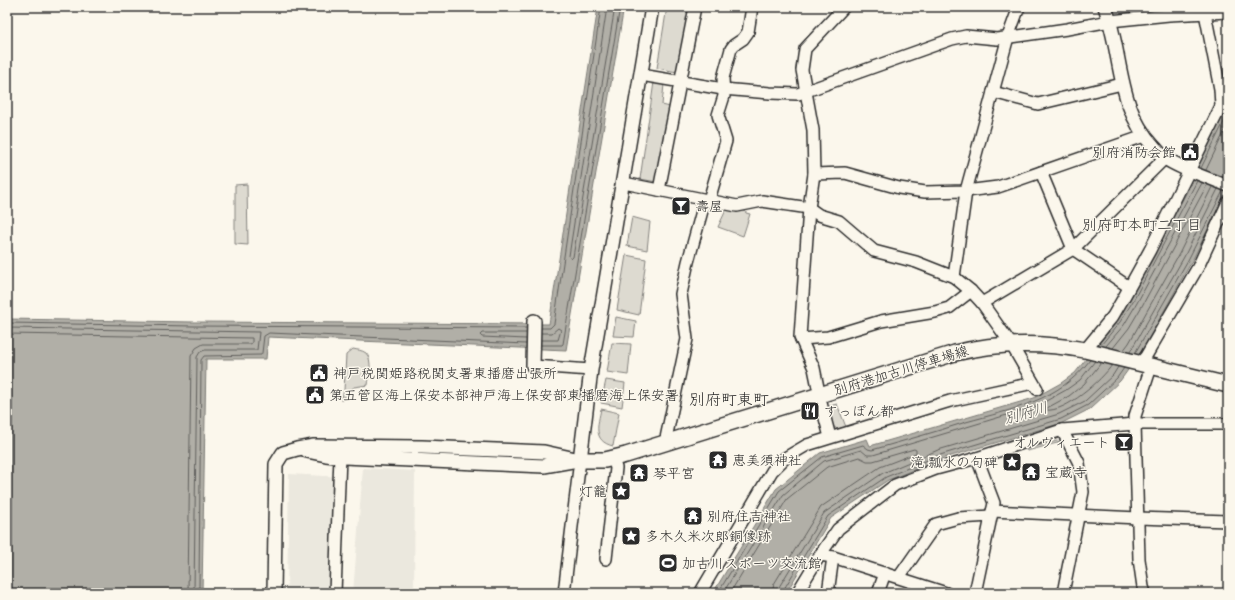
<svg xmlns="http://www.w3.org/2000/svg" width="1235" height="600" viewBox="0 0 1235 600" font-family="'Indie Flower','Klee One',sans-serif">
	<rect width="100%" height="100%" fill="#fbf7ec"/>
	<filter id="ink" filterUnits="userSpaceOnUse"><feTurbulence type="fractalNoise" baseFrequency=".025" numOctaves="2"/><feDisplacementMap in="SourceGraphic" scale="8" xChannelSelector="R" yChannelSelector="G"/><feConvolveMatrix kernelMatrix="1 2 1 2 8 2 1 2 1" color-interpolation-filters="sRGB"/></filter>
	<g filter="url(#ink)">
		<g fill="#ebe8de">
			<path d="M1111 7H1228V8L1116 14 1113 13Z"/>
			<path d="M363 468 415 471 414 593H353Z"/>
			<path d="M289 474 343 477 336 593H287Z"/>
		</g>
		<g fill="#dddad0" stroke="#84827e">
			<path d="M667 7H689L677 72 657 68Z"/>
			<path d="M654 82 664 84 662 105 670 107 657 182 640 179Z"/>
			<path d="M247 184 248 245 235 244V185Z"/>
			<path d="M727 208 745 211 746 213 750 214 743 236 718 227Z"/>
			<path d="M632 217 650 222 647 250 627 246Z"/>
			<path d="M626 255 646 259 639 315 617 310Z"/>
			<path d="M616 317 636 321 634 337 613 336Z"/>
			<path d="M612 343 631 344 628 375 607 372Z"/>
			<path d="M353 349C357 350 362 350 366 353 373 360 369 377 368 385L354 387 341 401 344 390 346 355Z"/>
			<path d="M606 380 625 383 622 407 601 403Z"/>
			<path d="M837 404 846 427 837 429 833 426 829 406Z"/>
			<path d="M601 409 619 413 613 446C592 441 598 424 601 409Z"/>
			<path d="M1057 441 1061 442 1027 451 1026 449Z"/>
		</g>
		<g fill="#b1afa7" stroke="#7b7a75">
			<path d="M598 7H624L566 350 268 337 266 359H206L202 593H7V319L194 322 549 324Z"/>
			<path d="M1228 106V189L1192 261 1141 352 1120 381 1090 409 1062 423 941 459 888 480 831 518 786 593H713L776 489 820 453 867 439 870 446 1034 398 1061 383 1075 373 1117 320 1130 299 1193 180 1198 166Z"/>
		</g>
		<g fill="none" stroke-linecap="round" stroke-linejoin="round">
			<g stroke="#61605d" stroke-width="1">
				<path d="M607 7 569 256 571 259 573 257 615 7"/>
				<path d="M1201 168 1228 114"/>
				<path d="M1206 170 1228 124"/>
				<path d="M7 323 194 326 526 328"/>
				<path d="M7 328 259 332 257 350H205L200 352 197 357 194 593"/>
				<path d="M541 328H550L554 324 601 7"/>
				<path d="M7 334 252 338V343L250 344H203L196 348 191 356 188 593"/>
				<path d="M526 339 482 337 480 335 482 333H526"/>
				<path d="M541 340H558L561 330 558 328 552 333H541"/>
				<path d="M541 345H562L563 344 620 7"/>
				<path d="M1101 345 1120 322 1133 301 1197 181"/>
				<path d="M1106 346 1124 325 1137 303 1202 183"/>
				<path d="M1113 348 1129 328 1142 306 1207 185"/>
				<path d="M1123 351 1129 343 1179 254 1212 187"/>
				<path d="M1130 352 1184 257 1218 189"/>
				<path d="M1135 353 1188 260 1223 191"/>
				<path d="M1101 363 1084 384 1069 396 1047 408 1046 410C1065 413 1102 380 1112 365"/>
				<path d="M199 593 201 360 204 356 261 355 262 353 264 336 269 333 526 344"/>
				<path d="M718 593 779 491 822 457 863 445 868 449 872 450C903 441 935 432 966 422 1013 409 1059 401 1090 360"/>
				<path d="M723 593 783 495 824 461 861 450 867 455H873L1037 406 1066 390 1080 380 1095 361"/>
				<path d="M730 593 787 499 827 467 859 457 867 461H873L914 449 916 450V453L880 467 821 507 774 584 772 593"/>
				<path d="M778 593 779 587 824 513 883 473 938 450 1059 414 1085 401 1113 375 1118 367"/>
				<path d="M783 593 784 589 828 516 886 477 940 455 1061 419 1088 405 1117 378 1124 368"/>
			</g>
			<defs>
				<g id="minor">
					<path d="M641 75 723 89 770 93 798 94 952 39 966 36 997 39 1067 29 1110 21 1169 15 1228 12"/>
					<path d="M993 92 1038 104 1122 84"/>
					<path d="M1190 171 1228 186"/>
					<path d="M1041 172 1073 249 1129 287"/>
					<path d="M814 174 845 173 899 188 925 192 966 191 998 187 1144 136"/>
					<path d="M624 183 737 206 762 201 809 208 819 215 839 221 874 251 916 262 954 277 971 291 982 303 1011 344 1037 389"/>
					<path d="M659 190 695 7"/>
					<path d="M709 200 726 141 718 115 724 96 723 78 731 49 734 45 743 39 748 32 752 7"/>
					<path d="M954 277 966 191 1008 37 1019 7"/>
					<path d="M982 303 1073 249 1165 158"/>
					<path d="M801 339 828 337 881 321 935 312 949 308 971 291"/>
					<path d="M1085 350 1113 316 1124 297 1150 250 1221 106 1220 89 1205 13"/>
					<path d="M1139 364 1146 356 1198 267 1228 202"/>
					<path d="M533 366 591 370"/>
					<path d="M1062 430 1079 463 1083 492 1063 593"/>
					<path d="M830 437 822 407 814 368 800 337 809 208 814 174 813 130 802 70 805 49 844 7"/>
					<path d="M665 443 687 339 681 294 688 262 705 200"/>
					<path d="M992 511 1138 518 1228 521"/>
					<path d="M820 555 833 557 946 593"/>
					<path d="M606 559 616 468 613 458"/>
					<path d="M899 577 936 524 958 518 991 516"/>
					<path d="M335 593 340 456"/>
					<path d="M564 593 580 460"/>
					<path d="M700 593 772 471 785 458 807 445 950 401 1033 383"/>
					<path d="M797 593 820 555 838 529 895 485 936 469 977 458 1062 430 1135 424H1228"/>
					<path d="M828 593 833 557"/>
					<path d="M878 593 885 573"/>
					<path d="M975 593 994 503 977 458"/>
					<path d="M1145 593 1143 587 1139 559 1135 424V416L1151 367"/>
				</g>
				<g id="tertiary">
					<path d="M1105 7C1123 56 1116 106 1154 147 1158 151 1161 155 1165 158 1172 163 1182 167 1190 171"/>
					<path d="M533 366 534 321"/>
					<path d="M307 451 326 455 344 457 544 466 572 461"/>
					<path d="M580 460 591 370 652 7"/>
					<path d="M274 593 276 464 283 453 297 449 314 446 422 447 544 452 580 460"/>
				</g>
				<path id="secondary" d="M580 460H605L626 455 955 353C998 342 1041 342 1085 350L1228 385"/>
			</defs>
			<use href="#minor" stroke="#2b2b2b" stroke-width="14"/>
			<use href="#tertiary" stroke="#2b2b2b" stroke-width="16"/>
			<use href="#secondary" stroke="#2b2b2b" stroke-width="18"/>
			<use href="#minor" stroke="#fbf7ec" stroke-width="11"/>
			<use href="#tertiary" stroke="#fbf7ec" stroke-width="13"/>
			<use href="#secondary" stroke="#fbf7ec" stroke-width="15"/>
		</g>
	</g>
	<defs>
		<symbol id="civic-square" viewBox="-11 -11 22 22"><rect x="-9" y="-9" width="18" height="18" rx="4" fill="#2b2b2b" stroke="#fbf7ec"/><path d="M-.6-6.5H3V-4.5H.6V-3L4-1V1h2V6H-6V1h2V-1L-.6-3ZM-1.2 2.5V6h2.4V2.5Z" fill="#fff"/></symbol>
		<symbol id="bar-square" viewBox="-11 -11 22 22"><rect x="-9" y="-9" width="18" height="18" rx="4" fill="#2b2b2b" stroke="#fbf7ec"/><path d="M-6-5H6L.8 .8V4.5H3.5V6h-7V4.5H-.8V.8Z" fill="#fff"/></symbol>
		<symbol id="restaurant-square" viewBox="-11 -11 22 22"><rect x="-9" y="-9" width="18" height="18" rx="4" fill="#2b2b2b" stroke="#fbf7ec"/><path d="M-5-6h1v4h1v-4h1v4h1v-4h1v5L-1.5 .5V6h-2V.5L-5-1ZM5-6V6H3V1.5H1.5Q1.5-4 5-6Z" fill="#fff"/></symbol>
		<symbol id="temple-square" viewBox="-11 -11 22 22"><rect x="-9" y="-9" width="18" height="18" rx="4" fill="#2b2b2b" stroke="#fbf7ec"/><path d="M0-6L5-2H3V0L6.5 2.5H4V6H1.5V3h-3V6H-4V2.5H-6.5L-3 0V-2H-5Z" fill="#fff"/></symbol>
		<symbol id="sight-square" viewBox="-11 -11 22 22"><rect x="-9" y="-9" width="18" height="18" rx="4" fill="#2b2b2b" stroke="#fbf7ec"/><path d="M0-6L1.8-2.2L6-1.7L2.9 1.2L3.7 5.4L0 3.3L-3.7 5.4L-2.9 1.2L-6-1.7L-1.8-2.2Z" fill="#fff"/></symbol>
		<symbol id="stadium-square" viewBox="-11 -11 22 22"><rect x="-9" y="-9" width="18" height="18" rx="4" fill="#2b2b2b" stroke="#fbf7ec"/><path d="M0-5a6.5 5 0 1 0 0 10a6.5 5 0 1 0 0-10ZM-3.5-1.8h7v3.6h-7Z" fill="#fff"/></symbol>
	</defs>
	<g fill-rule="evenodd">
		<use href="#civic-square" x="1179" y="141" width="22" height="22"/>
		<use href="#bar-square" x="670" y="195" width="22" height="22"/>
		<use href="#civic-square" x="308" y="362" width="22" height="22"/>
		<use href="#civic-square" x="304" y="384" width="22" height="22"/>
		<use href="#restaurant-square" x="799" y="400" width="22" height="22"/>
		<use href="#bar-square" x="1113" y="431" width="22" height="22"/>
		<use href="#temple-square" x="707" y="449" width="22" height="22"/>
		<use href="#sight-square" x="1001" y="451" width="22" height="22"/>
		<use href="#temple-square" x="1020" y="461" width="22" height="22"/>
		<use href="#temple-square" x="628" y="462" width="22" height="22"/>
		<use href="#sight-square" x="610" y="480" width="22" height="22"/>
		<use href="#temple-square" x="682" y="505" width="22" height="22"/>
		<use href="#sight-square" x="620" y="525" width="22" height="22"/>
		<use href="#stadium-square" x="657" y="552" width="22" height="22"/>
	</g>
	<g text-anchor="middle" stroke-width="3" stroke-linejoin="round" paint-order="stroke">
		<g font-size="14" fill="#2b2b2b" stroke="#fbf7ec" text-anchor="start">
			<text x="1176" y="157" text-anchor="end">別府消防会館</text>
			<text x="695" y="211">壽屋</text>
			<text x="333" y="378">神戸税関姫路税関支署東播磨出張所</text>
			<text x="329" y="400">第五管区海上保安本部神戸海上保安部東播磨海上保安署</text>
			<text x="824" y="416">すっぽん都</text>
			<text x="1110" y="447" text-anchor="end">オルヴィエート</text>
			<text x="732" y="465">恵美須神社</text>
			<text x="998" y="467" text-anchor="end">滝 瓢水の句碑</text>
			<text x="1045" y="477">宝蔵寺</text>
			<text x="653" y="478">琴平宮</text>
			<text x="607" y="496" text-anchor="end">灯籠</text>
			<text x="707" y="521">別府住吉神社</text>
			<text x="645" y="541">多木久米次郎銅像跡</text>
			<text x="682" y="568">加古川スポーツ交流館</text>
		</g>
		<g font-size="14" fill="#2b2b2b" stroke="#fbf7ec">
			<text transform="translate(901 370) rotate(-17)" y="5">別府港加古川停車場線</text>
		</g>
		<g font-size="15" fill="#2b2b2b" stroke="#fbf7ec">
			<text x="1142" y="230">別府町本町二丁目</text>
		</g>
		<g font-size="15" font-style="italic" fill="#5a5956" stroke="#fbf7ec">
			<text transform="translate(1026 413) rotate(-16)" y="5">別府川</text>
		</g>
		<g font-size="16" fill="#2b2b2b" stroke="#fbf7ec">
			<text x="729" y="405">別府町東町</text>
		</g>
	</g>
	<rect width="1235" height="600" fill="none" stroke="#fbf7ec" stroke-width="24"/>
	<rect x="12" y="12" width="1211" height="576" fill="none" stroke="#2b2b2b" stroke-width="1.5" filter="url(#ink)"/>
</svg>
